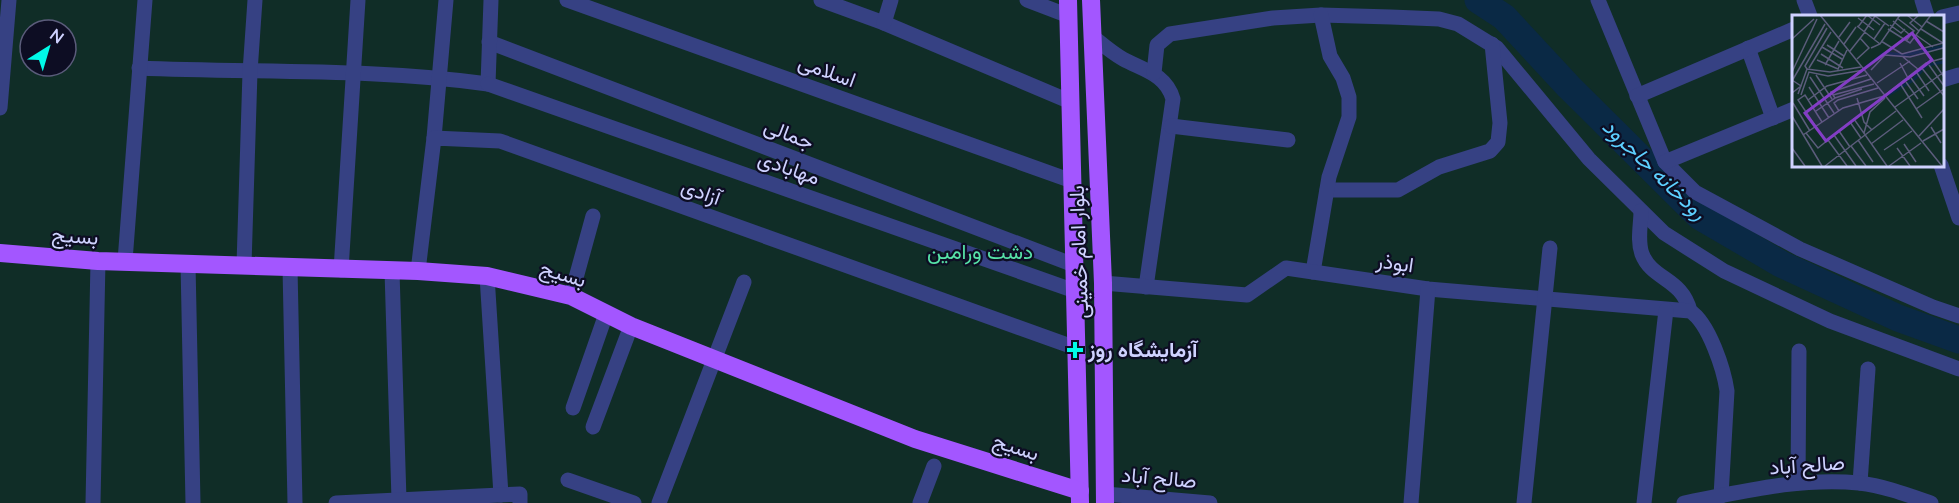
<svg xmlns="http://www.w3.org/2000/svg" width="1959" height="503" viewBox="0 0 1959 503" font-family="Lato,Vazirmatn,sans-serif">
	<rect width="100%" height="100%" fill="#0d0d23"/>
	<path fill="#102d27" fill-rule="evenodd" d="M0 0H1959V503H0ZM1794 16H1942V165H1794ZM30 30H66V66H30Z"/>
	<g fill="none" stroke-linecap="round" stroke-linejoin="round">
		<path stroke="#0a2945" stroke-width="27" d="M1478 0 1504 17 1569 87 1699 216 1781 264 1898 318 1959 340"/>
		<g stroke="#364183" stroke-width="15">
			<path d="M567 0 1072 181"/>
			<path d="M821 0 884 23 1071 102"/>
			<path d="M1027 0 1069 16"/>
			<path d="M1598 0 1665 162 1695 192 1800 249 1933 307 1959 316"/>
			<path d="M1804 0 1810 16"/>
			<path d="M1922 0 1927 16"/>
			<path d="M1942 17 1959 13"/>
			<path d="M884 23 891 0"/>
			<path d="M1092 36C1102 44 1112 53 1123 59 1143 70 1166 74 1173 99L1146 287"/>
			<path d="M489 42 1074 265"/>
			<path d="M1748 48 1773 118"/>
			<path d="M139 68C256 73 373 68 488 84L491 0"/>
			<path d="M1154 73 1157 45 1170 34 1273 18 1321 15 1391 17 1439 19 1458 24 1497 48 1589 159 1664 233 1724 271 1830 321 1959 369"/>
			<path d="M1942 80 1959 75"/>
			<path d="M488 84 1075 291"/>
			<path d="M1637 96 1794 29"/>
			<path d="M0 108 9 0"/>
			<path d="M1171 126 1288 140"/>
			<path d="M434 138 446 0"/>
			<path d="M1665 162 1794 109"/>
			<path d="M1941 165 1959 218"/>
			<path d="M1327 190H1398L1439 167 1490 151 1498 142 1500 123 1492 44"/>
			<path d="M1641 211C1641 224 1637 241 1642 254 1652 280 1682 278 1690 311"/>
			<path d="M125 261 145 0"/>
			<path d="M188 264 193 503"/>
			<path d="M244 265 250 72 255 0"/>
			<path d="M290 268 295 503"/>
			<path d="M341 270 358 0"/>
			<path d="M392 271 399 500"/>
			<path d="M418 271 434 138 500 141 1076 348"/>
			<path d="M1313 272 1329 177 1349 117V97L1343 78 1330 56 1321 15"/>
			<path d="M487 276 501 495"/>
			<path d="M1103 283 1247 295 1286 268 1428 289 1690 311C1709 323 1724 370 1727 391L1721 496"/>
			<path d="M571 296 593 216"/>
			<path d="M573 408 606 314"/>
			<path d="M593 427 631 326"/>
			<path d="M568 480 634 503"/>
			<path d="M1798 483 1799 351"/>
			<path d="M1860 483 1868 369"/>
			<path d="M1105 494 1210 503"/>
			<path d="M93 503 98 261"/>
			<path d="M336 503 520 494V503"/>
			<path d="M659 503 744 282"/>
			<path d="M920 503 934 466"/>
			<path d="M1411 503 1428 289"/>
			<path d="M1524 503 1550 248"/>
			<path d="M1644 503 1666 310"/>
			<path d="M1684 503C1741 492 1801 477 1859 483 1884 486 1908 495 1931 503"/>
		</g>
		<g stroke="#a356ff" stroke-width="18">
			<path d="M1068 0 1080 502"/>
			<path d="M1091 0 1103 283 1105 503"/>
			<path d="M0 253 98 261 418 271 487 276 571 296 631 326 915 439 1080 491"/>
		</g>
	</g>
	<path fill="#00fae8" stroke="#0d0d23" stroke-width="2" d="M1072 341h6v6h6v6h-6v6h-6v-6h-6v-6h6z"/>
	<g text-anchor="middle" stroke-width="4.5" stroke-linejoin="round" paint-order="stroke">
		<g font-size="21" fill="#cfd2ff" stroke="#0d0d23">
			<text transform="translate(827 71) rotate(20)" y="7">اسلامی</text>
			<text transform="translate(789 134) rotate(21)" y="7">جمالی</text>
			<text transform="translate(789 168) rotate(19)" y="7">مهابادی</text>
			<text transform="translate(701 192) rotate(20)" y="7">آزادی</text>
			<text transform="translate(75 236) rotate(4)" y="7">بسیج</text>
			<text transform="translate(1079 252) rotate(-92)" y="7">بلوار امام خمینی</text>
			<text transform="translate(1395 263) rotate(8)" y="7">ابوذر</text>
			<text transform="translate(563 274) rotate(17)" y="7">بسیج</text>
			<text transform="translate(1016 447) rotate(18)" y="7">بسیج</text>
			<text transform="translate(1807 465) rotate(-4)" y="7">صالح آباد</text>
			<text transform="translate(1159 478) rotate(5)" y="7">صالح آباد</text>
		</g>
		<g font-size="21" fill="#57e3a8" stroke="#0d0d23">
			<text x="980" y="259">دشت ورامین</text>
		</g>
		<g font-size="21" font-weight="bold" fill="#cfd2ff" stroke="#0d0d23" text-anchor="start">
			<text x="1088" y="357">آزمایشگاه روز</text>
		</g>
		<g font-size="22" font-style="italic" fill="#5dd0ff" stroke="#0d0d23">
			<text transform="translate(1655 169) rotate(44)" y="8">رودخانه جاجرود</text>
		</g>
	</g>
	<g transform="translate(1792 15)">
		<rect width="152" height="152" fill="#0d0d23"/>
		<path d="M0 0H151V151H0Z" fill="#102d27"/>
		<path fill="none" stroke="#0a2945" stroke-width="3" d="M70 55 92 38 114 40 152 31M96 80 121 65 135 50 152 47"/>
		<path fill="none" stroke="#5b5c7b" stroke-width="1.5" d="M28 0 150 151M115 0 130 12M127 0 118 8 127 16M66 3 82 15M105 3 122 16 114 26M101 6 118 20M134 6 152 17M98 10 109 18 113 14M65 11 88 29M66 12 75 0 88 10M96 14 118 28 139 0M72 17 83 1 97 11M124 20 141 32M47 22 58 7M0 24 22 4M82 24 93 8M89 26 110 39M52 29 64 12M35 30 52 41M30 32 50 44M79 33 88 29 108 0M58 36 73 17M29 39 51 53M110 39 151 28 129 14M111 42 127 55M65 44 77 33 68 23M25 45 46 54 55 35M141 46 152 62M108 48 117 65M33 50 47 26M137 50 152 71M129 52 152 81M17 53 39 17M15 54 13 51 35 13M79 55 93 40 118 42 151 33M0 57 25 4M125 58 137 76M24 60 40 84M18 62 42 98M119 63 132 81M0 65 9 71 0 78M0 66 33 9M114 67 126 84M85 68 118 46M109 70 130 103M17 72 37 103M6 79 15 54 38 57 69 52M9 80 17 57 36 61 72 55M41 80 82 69M93 80 134 48 152 43M43 83 70 74M65 83 72 107 80 115M16 85 35 71 75 60M1 88 18 116M103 92 152 57M124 94 152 74M24 96 43 83 39 77 79 64M47 96 42 88 46 85 86 73M0 101 30 151M30 107 13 80 6 85 34 127M58 107 69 123M139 112 149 128M47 116 58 132M14 118 26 133 62 104 95 151M72 118 78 97 93 83M11 120 51 93 92 81M42 120 64 151M127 121 152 94M36 125 55 151M66 125 81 147M131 126 152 114M79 129 111 105M112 129 124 147M59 131 74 151M0 133 13 151M105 133 118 151M92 135 120 116M33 151 104 96M97 151 129 128"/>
		<path fill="#833dc5" fill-opacity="0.15" stroke="#833dc5" stroke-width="3" d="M120 18 140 45 34 126 13 98Z"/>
		<rect width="152" height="152" fill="none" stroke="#cfd2ff" stroke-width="3"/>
	</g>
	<g transform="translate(48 48) rotate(37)"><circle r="28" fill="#0d0d23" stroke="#5b5c7b" stroke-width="1.5"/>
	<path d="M0-4.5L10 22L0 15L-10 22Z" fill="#00fae8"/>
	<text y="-9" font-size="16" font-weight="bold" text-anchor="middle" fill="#cfd2ff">N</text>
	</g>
</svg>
